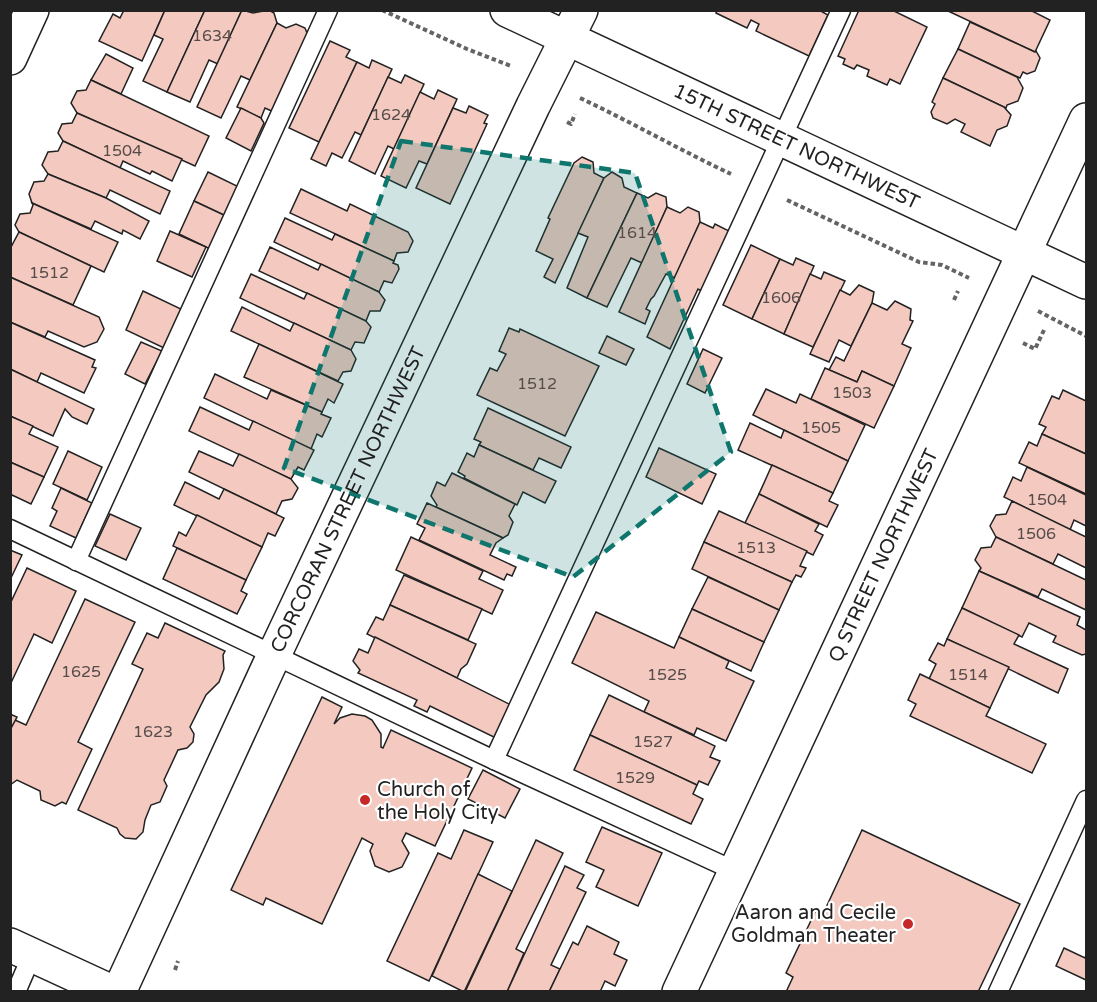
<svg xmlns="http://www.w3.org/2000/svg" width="1097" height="1002" viewBox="0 0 1097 1002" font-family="'Varela Round',sans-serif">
	<rect width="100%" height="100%" fill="#fff"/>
	<g fill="#f3c9c0" stroke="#222" stroke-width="1.5">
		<path d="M124 10H165L142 61 99 41 113 14 120 18Z"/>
		<path d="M165 10H205L167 92 143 81 163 39 154 35Z"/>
		<path d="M205 10H242L218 64 209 60 190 102 167 92Z"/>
		<path d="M242 10 253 13 269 10 274 13 277 23 250 80 241 76 221 118 197 107Z"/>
		<path d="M717 10H819L828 15 809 56 756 31 759 24 751 20 747 28 716 13Z"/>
		<path d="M859 10H892L927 27 900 84 890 79 887 85 867 76 869 70 857 65 854 69 843 64 845 59 838 56Z"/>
		<path d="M946 10H1030L1050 20 1035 52Z"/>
		<path d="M970 22 1035 52 1036 51 1040 58 1035 71 1027 74 1023 72 1020 78 958 49Z"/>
		<path d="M277 23 286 28 296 24 305 28 310 40 276 113 265 108 261 118 237 107Z"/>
		<path d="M330 41 350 50 346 57 357 62 319 142 289 128Z"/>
		<path d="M958 49 1017 77 1023 88 1018 101 1007 105 1006 108 943 78Z"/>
		<path d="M106 54 133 68 121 94 91 80Z"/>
		<path d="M372 60 392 69 361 135 355 132 342 158 332 153 326 166 311 159 357 62 369 68Z"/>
		<path d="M405 75 424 84 394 149 388 146 375 174 349 161 388 77 401 83Z"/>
		<path d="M943 78 1004 107 1011 115 1007 126 997 130 990 146 961 132 965 124 955 119 947 124 933 118 931 112 935 104 932 102Z"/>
		<path d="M91 80 209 136 195 166 77 113 71 103 77 91 86 90Z"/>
		<path d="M438 90 457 99 427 164 419 161 406 188 381 176 420 92 434 99Z"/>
		<path d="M469 106 488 115 484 123 487 124 450 204 416 188 453 108 466 113Z"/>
		<path d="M241 108 261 118 264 123 251 151 226 138Z"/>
		<path d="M77 113 182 159 172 181 152 171 150 174 123 161 120 168 63 141 58 133 62 124 72 123Z"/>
		<path d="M63 141 170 191 160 214 110 190 106 198 48 174 42 165 48 152 58 151Z"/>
		<path d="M582 157 593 162 594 173 604 178 555 283 544 277 553 259 536 251 550 219 548 218 574 163Z"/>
		<path d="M208 172 239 187 226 216 194 201Z"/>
		<path d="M612 172 622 178 624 187 637 193 587 298 567 288 588 237 578 233 604 178Z"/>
		<path d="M48 174 106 198 149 221 140 239 123 230 122 234 95 221 91 229 32 203 29 194 34 182 44 181Z"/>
		<path d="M301 189 347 211 350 204 408 232 413 241 408 252 397 253 394 261 290 213Z"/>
		<path d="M637 193 648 198 656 193 666 197 667 207 642 263 631 258 607 307 587 298Z"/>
		<path d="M194 201 226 216 210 249 179 234Z"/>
		<path d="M32 203 118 242 104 272 19 232 15 225 20 214 30 213 33 205Z"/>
		<path d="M667 207 680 213 688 207 699 212 700 222 675 278 666 274 654 296 651 299 646 309 650 311 645 324 619 312Z"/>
		<path d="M285 218 332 240 335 234 394 261 393 263 398 265 399 269 392 283 384 281 379 292 274 242Z"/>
		<path d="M700 222 713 228 715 224 731 232 707 294 698 289 670 349 647 337Z"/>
		<path d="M170 231 206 247 192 277 157 261Z"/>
		<path d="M19 232 91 266 73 305 10 277V249Z"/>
		<path d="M751 245 780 259 752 319 723 305Z"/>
		<path d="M270 247 318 270 321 264 379 292 385 300 380 311H370L366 321 259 271Z"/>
		<path d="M796 258 814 266 784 334 752 319 780 259 793 265Z"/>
		<path d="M824 272 845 281 813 347 784 334 810 274 821 279Z"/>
		<path d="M251 274 304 299 307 293 366 321 371 327 364 343 355 342 351 350 240 298Z"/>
		<path d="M10 277 99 317 104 329 97 342 84 347 48 331 45 337 10 322Z"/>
		<path d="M859 285 874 292 872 303 851 346 839 340 829 362 810 354 840 290 850 295Z"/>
		<path d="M143 291 181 309 164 348 126 330Z"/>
		<path d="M895 301 911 309 910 320 913 321 902 344 911 348 894 386 862 371 857 382 829 370 836 357 844 361 872 303 887 310Z"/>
		<path d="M242 307 290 331 294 323 351 350 356 359 351 371 343 372 338 381 231 331Z"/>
		<path d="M10 322 95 360 92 367 96 368 84 393 41 373 37 382 10 369Z"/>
		<path d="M509 328 519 332 520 329 599 366 565 436 477 395 490 368 497 371 506 354 499 351Z"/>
		<path d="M607 336 634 349 626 365 599 353Z"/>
		<path d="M141 342 162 351 145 384 125 374Z"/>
		<path d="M259 344 343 384 334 403 328 399 322 412 244 377Z"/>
		<path d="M703 349 722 358 705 393 687 384Z"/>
		<path d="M825 368 857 382 862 371 894 386 874 428 811 399Z"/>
		<path d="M10 369 94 409 87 424 72 417 65 409 53 436 10 416Z"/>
		<path d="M215 374 267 399 271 390 322 412 321 414 331 418 322 437 317 434 311 449 204 398Z"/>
		<path d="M766 389 796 403 800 394 865 425 848 461 753 415Z"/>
		<path d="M1063 390 1086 401V454L1042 434 1046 427 1039 424 1052 396 1059 399Z"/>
		<path d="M200 407 249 430 253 421 314 450 304 470 298 467 291 479 189 431Z"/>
		<path d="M488 408 571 447 561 468 539 458 533 470 479 445 481 442 474 439Z"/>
		<path d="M10 416 33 426 29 434 58 447 44 477 10 462Z"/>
		<path d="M750 423 781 438 784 430 848 461 833 493 738 450Z"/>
		<path d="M1042 434 1086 454V494L1019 463 1029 442 1037 446Z"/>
		<path d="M479 445 556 481 545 503 523 492 517 505 464 478 465 476 458 472 467 453 474 457Z"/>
		<path d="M659 448 716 474 702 504 646 477Z"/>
		<path d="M68 451 102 467 87 500 53 484Z"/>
		<path d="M199 451 233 466 239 454 291 479 298 488 292 499 282 501 276 514 189 472Z"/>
		<path d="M10 462 44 477 31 504 12 495 10 498Z"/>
		<path d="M772 465 833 493 829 501 838 505 827 527 759 494Z"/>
		<path d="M1027 467 1086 495V526L1074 520 1070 530 1004 497 1013 477 1021 481Z"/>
		<path d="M452 473 515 504 509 516 513 522 508 535 503 538 436 507 437 505 431 496 437 482 445 486Z"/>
		<path d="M185 482 219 499 224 489 284 518 275 536 268 533 262 547 174 505Z"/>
		<path d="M61 488 92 503 76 538 50 526 57 511 52 508Z"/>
		<path d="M759 494 819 524 815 531 823 535 813 555 745 523Z"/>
		<path d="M1012 501 1086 537V568L1058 554 1053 564 996 537 990 526 996 515 1006 514Z"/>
		<path d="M427 503 503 538 496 543 490 555 516 567 512 576 507 574 504 580 419 540 425 528 417 524Z"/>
		<path d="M719 511 807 551 800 566 806 568 801 577 796 575 792 582 704 542Z"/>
		<path d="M110 514 141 528 126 560 95 546Z"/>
		<path d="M197 515 262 547 246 580 173 546 179 532 186 536Z"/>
		<path d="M411 537 483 571 479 579 503 590 492 614 396 570Z"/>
		<path d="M996 537 1086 580V610L1042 589 1038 597 979 571 981 568 975 560 981 548 991 547Z"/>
		<path d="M704 542 792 582 779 610 692 569Z"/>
		<path d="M177 548 246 580 241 591 247 594 237 614 163 579Z"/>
		<path d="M10 550 22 555 10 580Z"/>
		<path d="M27 568 76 591 52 643 34 634 10 685V604Z"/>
		<path d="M979 571 1080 617 1077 625 1086 630V654L1082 655 1053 642 1056 636 1029 623 1022 637 962 608Z"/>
		<path d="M404 575 482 609 468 640 390 605Z"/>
		<path d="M708 577 779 610 764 642 692 609Z"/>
		<path d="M85 599 135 622 78 742 92 749 66 804 62 802 55 806 41 800 40 791 17 780 10 785V730L15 720 26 725Z"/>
		<path d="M390 605 476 644 467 664 461 669 457 678 367 634 376 617 383 620Z"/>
		<path d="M962 608 1019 635 1014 644 1068 669 1058 693 947 639Z"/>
		<path d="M692 609 764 642 751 671 679 637Z"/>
		<path d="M596 612 674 648 679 637 729 661 726 668 754 681 726 741 697 728 694 735 644 712 649 701 572 663Z"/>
		<path d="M165 623 225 651 223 655 224 669 219 682 206 695 190 727 194 734 193 742 187 748 178 750 164 780 167 786 160 802 151 805 145 820 143 832 136 839 125 838 120 834 117 828 78 810 143 669 132 664 147 633 158 638Z"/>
		<path d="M375 637 513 706 500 740 430 706 427 712 414 706 417 700 358 673 360 670 353 661 359 649 368 653Z"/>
		<path d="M947 639 1009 667 990 708 929 679 936 664 929 660 938 643 944 646Z"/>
		<path d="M920 674 990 708 986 716 1046 744 1032 773 910 716 916 704 908 700Z"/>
		<path d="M609 695 715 746 710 757 720 761 708 785 699 781 697 785 590 735Z"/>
		<path d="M322 697 342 707 334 724 340 718 352 714 365 716 372 720 381 734V747L383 748 391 730 472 768 435 846 406 833 402 841 409 853 402 867 389 872 375 866 370 851 373 844 362 838 322 924 266 898 263 905 231 890Z"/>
		<path d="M10 714 17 717 10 730Z"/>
		<path d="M590 735 697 785 693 794 703 799 691 824 574 770Z"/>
		<path d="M483 770 520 789 505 818 468 799Z"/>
		<path d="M602 827 662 853 638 906 596 887 604 870 586 862Z"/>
		<path d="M464 830 493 842 429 981 387 961 438 853 451 859Z"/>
		<path d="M862 830 1020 904 978 992H786L793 977 786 973 816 910 823 914Z"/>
		<path d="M536 840 563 853 516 949 524 953 507 992H465Z"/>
		<path d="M565 866 584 875 577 888 586 892 551 965 560 969 549 992H507Z"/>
		<path d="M478 874 512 891 464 992 432 976Z"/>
		<path d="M587 926 619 942 614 954 627 960 615 986 605 981 600 992H549L573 942 578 945Z"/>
		<path d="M1064 948 1085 958 1086 955V980L1056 966Z"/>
	</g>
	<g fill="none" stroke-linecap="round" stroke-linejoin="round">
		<defs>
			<g id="lane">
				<path d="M10 529 494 760 735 871"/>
				<path d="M76 561 328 10"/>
				<path d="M494 760 841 10"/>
				<path d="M16 992 32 955"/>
				<path d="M998 992 1086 800"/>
			</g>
			<g id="street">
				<path id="s1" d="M119 992 274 655 533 106 581 10"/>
			</g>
			<g id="secondary">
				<path id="s2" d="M507 10 1086 282"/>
				<path d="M10 58 32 10"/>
				<path id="s3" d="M679 992 1086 120"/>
			</g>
			<path id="primary" d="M10 945 112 992"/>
		</defs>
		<use href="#lane" stroke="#222" stroke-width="21"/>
		<use href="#street" stroke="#222" stroke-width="36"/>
		<use href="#secondary" stroke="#222" stroke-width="36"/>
		<use href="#primary" stroke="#222" stroke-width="36"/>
		<g stroke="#646464" stroke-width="4" stroke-dasharray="4.5 3" stroke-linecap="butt">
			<path d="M382 10 467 49 511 66"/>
			<path d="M580 98C631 122 680 150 731 174"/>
			<path d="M567 122 571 124 575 114"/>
			<path d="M787 200 919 262 942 265 969 278"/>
			<path d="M954 300 958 291"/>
			<path d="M1038 311 1086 336"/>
			<path d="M1023 343 1035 349 1044 330"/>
			<path d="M175 970 178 961"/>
		</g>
		<use href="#lane" stroke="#fff" stroke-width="18"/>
		<use href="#street" stroke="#fff" stroke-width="33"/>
		<use href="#secondary" stroke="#fff" stroke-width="33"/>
		<use href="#primary" stroke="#fff" stroke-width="33"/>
	</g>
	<path fill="#0f766e" fill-opacity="0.2" stroke="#0f766e" stroke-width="4.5" stroke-dasharray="12 8" stroke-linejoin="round" d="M401 141 635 173 731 452 573 577 284 468Z"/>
	<g fill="#c62828" stroke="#fff" stroke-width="2">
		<circle cx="365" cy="800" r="6"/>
		<circle cx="908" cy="924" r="6"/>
	</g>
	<g text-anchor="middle" stroke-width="4.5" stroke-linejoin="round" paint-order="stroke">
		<g font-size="16" fill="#564c4a">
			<text x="212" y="41">1634</text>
			<text x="391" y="120">1624</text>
			<text x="122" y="156">1504</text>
			<text x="637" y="238">1614</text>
			<text x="49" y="278">1512</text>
			<text x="781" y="303">1606</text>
			<text x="537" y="389">1512</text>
			<text x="852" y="398">1503</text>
			<text x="821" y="433">1505</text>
			<text x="1047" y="505">1504</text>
			<text x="1036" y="539">1506</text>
			<text x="756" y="553">1513</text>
			<text x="81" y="677">1625</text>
			<text x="667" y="680">1525</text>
			<text x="968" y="680">1514</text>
			<text x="153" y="737">1623</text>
			<text x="653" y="747">1527</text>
			<text x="635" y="783">1529</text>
		</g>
		<g font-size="20" fill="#222" stroke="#fff">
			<text dy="7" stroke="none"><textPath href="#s2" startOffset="320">15TH STREET NORTHWEST</textPath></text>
			<text dy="7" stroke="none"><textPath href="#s1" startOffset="543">CORCORAN STREET NORTHWEST</textPath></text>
			<text dy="7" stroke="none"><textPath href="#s3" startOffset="482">Q STREET NORTHWEST</textPath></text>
		</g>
		<g font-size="20" fill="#222" stroke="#fff" text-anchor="start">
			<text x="377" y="796">Church of<tspan x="377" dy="23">the Holy City</tspan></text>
			<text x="896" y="919" text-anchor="end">Aaron and Cecile<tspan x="896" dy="23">Goldman Theater</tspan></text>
		</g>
	</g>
	<rect width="1097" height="1002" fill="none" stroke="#222222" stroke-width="24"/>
</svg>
